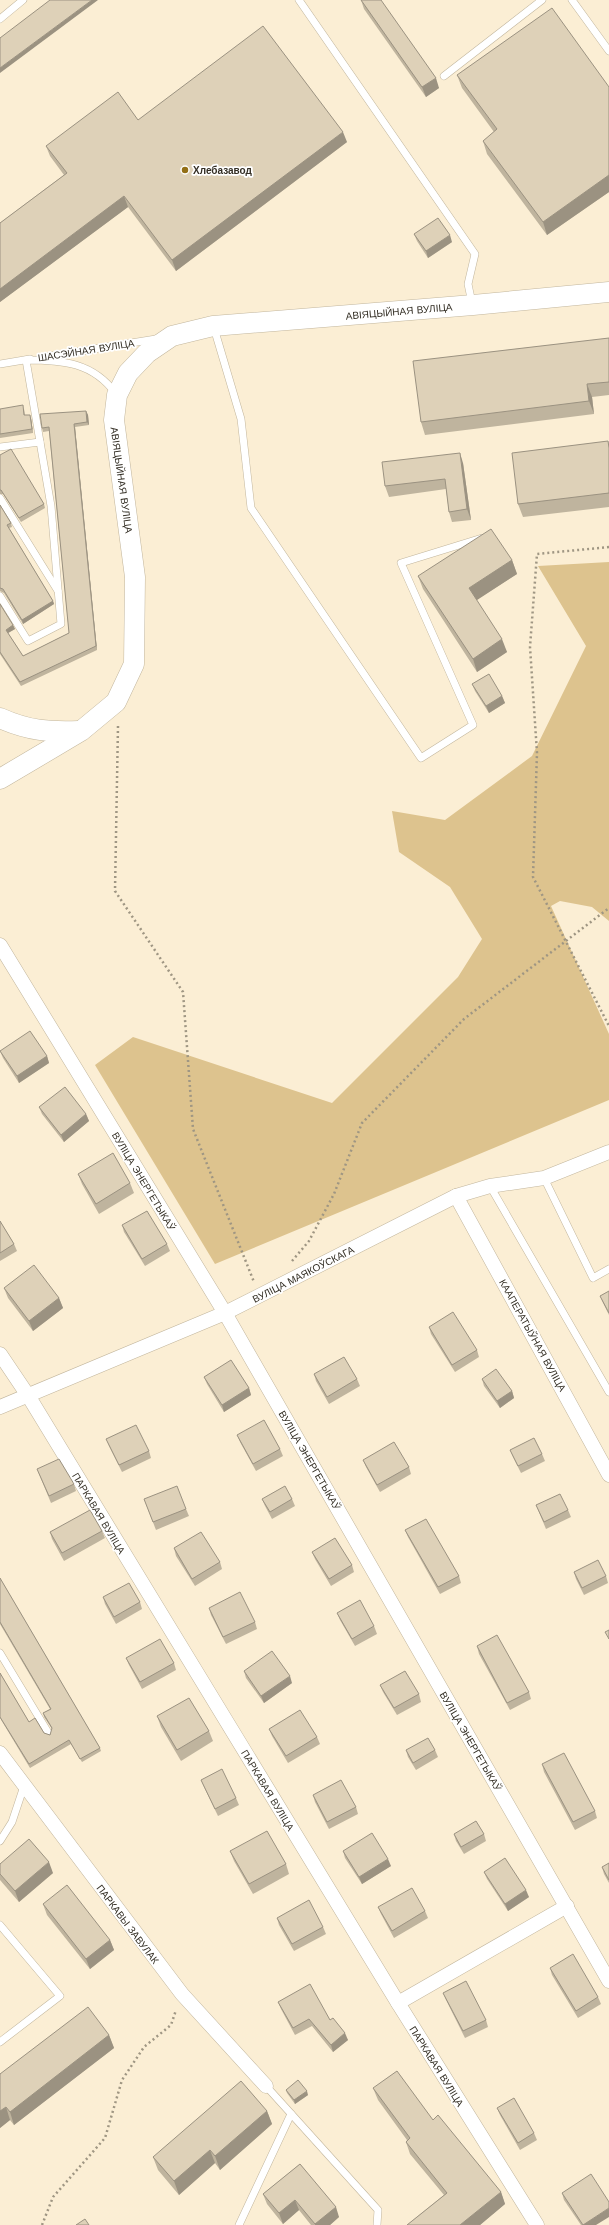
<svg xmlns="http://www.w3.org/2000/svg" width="609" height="2225" viewBox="0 0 609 2225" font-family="'Work Sans',sans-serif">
	<rect width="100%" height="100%" fill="#fbeed4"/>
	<path fill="#ddc38e" d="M609 562V921L592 907 560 901 551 906 609 1034V1100L215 1264 95 1065 133 1037 332 1103 458 977 482 939 450 887 399 852 392 811 445 820 532 756 586 646 538 566Z"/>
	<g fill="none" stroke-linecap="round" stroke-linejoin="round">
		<defs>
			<g id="service">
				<path d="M299 0 475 254 468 284 472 303"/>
				<path d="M572 0 609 51"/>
				<path d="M0 19 23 0"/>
				<path d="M444 76 542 0"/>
				<path d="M214 328 241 419 251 508 421 758 473 725 401 563 482 538"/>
				<path d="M44 357 156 339"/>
				<path d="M0 364 30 359"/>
				<path d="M0 447 40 442"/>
				<path d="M0 498 58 591"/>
				<path d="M0 596 28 641 61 624 51 506 26 360C62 360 93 362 116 394"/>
				<path d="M544 1178 593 1278 609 1269"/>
				<path d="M490 1186 609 1392"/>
				<path d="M0 1653 49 1734"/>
				<path d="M0 1841 12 1822 24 1786"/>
				<path d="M0 1925 60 1996 0 2042"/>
				<path d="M266 2086 378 2210 377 2225"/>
				<path d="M239 2225 291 2114"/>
			</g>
			<g id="minor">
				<path d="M0 945 225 1313 609 1981"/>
				<path d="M456 1196 609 1475"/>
				<path d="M0 1354 29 1397 398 2003 537 2225"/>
				<path d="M0 1407 225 1313 456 1196 490 1186 544 1178 609 1152"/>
				<path d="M0 1753 182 1994 266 2086"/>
				<path d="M398 2003 567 1906"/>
			</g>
			<g id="secondary">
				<path d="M0 718C29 731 49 732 79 731"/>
				<path d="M0 779 81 731 116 702 134 664 135 577 114 420 117 395 128 373 147 353 172 336 213 326 473 305 609 292"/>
			</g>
		</defs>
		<use href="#service" stroke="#c2b69d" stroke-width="8"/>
		<use href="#minor" stroke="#c2b69d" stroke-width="15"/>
		<use href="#secondary" stroke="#c2b69d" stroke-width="21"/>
		<g stroke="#9f9683" stroke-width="2.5" stroke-dasharray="2 3" stroke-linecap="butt">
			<path d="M609 547 537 554 530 647 537 753 533 877 609 1026"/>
			<path d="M118 726 115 891 183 992 193 1129 254 1282"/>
			<path d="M292 1261 309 1241 334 1194 362 1123 464 1019 609 908"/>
			<path d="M42 2225 53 2197 105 2138 122 2080 144 2047 171 2025 176 2010"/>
		</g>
		<use href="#service" stroke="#fff" stroke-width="7"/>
		<use href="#minor" stroke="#fff" stroke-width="14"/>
		<use href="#secondary" stroke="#fff" stroke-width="20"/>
	</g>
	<g fill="#bfb49e">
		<path d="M361 0 439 88 426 97 364 9Z"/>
		<path d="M457 75 609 87V192L547 235 487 154 483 141 494 132 462 88Z"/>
		<path d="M138 120 347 142 176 271 128 207 0 302V223L64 175 50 156 46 146Z"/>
		<path d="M414 234 452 242 428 258 417 241Z"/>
		<path d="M609 338V395L592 397 594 414 425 435 421 422Z"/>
		<path d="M0 409H24L25 415 31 418 33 433 0 438Z"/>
		<path d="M86 411 88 415 89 425 75 427 97 650 21 686 0 654V604L13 625 15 629 8 633 23 656 69 633 49 431 43 432 42 428Z"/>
		<path d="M608 441 609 443V507L523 517 518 504Z"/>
		<path d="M0 455 44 504 45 508 21 522 3 494H0Z"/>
		<path d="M463 463 471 520 452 522 449 512 446 489 389 497 385 486Z"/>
		<path d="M0 505 11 523 12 527 9 528 53 601 54 604 23 624 4 593 0 591Z"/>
		<path d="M512 560 517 574 476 600 507 652 477 672 423 589 418 576Z"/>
		<path d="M472 684 502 696 505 703 489 713 475 691Z"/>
		<path d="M0 1051 47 1056 49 1063 19 1083 3 1058Z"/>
		<path d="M39 1107 86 1114 89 1121 64 1142 42 1114Z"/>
		<path d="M78 1174 130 1183 134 1193 99 1214 82 1184Z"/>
		<path d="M0 1221 14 1244 17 1251 0 1261Z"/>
		<path d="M122 1225 167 1244 170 1251 145 1266 124 1232Z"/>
		<path d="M4 1288 59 1298 63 1308 33 1331 8 1298Z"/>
		<path d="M609 1291V1315L603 1303 600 1296Z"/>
		<path d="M429 1327 477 1350 479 1357 455 1372 431 1334Z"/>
		<path d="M314 1374 357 1379 360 1386 329 1404 316 1381Z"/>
		<path d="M204 1377 249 1388 251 1395 224 1412 207 1384Z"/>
		<path d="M482 1379 512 1391 514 1398 500 1408 484 1386Z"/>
		<path d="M237 1435 280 1449 283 1456 256 1471 240 1442Z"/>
		<path d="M106 1439 149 1451 151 1458 122 1472 109 1446Z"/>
		<path d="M510 1450 542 1454 545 1461 521 1473 513 1457Z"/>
		<path d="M363 1460 409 1467 411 1474 380 1492 366 1467Z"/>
		<path d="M37 1469 74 1484 76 1491 51 1503Z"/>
		<path d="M144 1499 186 1509 189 1516 156 1530Z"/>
		<path d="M262 1499H292L295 1506 272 1519 265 1506Z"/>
		<path d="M536 1505 568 1510 571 1517 546 1529Z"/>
		<path d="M405 1530 459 1576 461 1583 440 1594 408 1537Z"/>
		<path d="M102 1531 105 1538 64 1561 52 1539 50 1532Z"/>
		<path d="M174 1548 220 1562 222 1569 195 1586 176 1556Z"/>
		<path d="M312 1552 352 1565 354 1572 331 1586 315 1559Z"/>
		<path d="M574 1572 606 1576 608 1583 584 1595 576 1579Z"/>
		<path d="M0 1578 100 1748 101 1751 82 1762 71 1744 30 1768 0 1718V1673L29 1722 44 1733 50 1735 52 1729 44 1717 43 1713 50 1709 0 1624Z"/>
		<path d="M103 1597 140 1602 142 1609 116 1624 105 1604Z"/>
		<path d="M209 1608 255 1622 257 1629 226 1644 211 1615Z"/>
		<path d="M337 1613 374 1626 377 1634 355 1646 340 1620Z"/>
		<path d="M477 1646 529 1692 531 1699 510 1710 479 1654Z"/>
		<path d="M126 1658 174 1663 176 1670 142 1689 129 1665Z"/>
		<path d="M244 1671 292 1683 264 1703 246 1678Z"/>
		<path d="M380 1685 419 1694 421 1702 397 1715 383 1692Z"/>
		<path d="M157 1716 209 1731 213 1741 181 1761 161 1727Z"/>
		<path d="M269 1729 317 1737 320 1744 288 1763 272 1736Z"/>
		<path d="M406 1750H435L438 1757 416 1770 408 1757Z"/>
		<path d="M542 1764 595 1811 597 1818 575 1830 544 1772Z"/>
		<path d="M201 1780 236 1798 239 1805 218 1816 204 1787Z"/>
		<path d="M313 1795 356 1807 358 1814 329 1829 315 1802Z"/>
		<path d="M454 1834H484L486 1841 464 1854 456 1841Z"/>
		<path d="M230 1851 286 1864 289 1874 253 1894 234 1861Z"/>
		<path d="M343 1851 391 1866 362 1884 345 1858Z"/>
		<path d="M609 1863V1883L604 1874 602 1867Z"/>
		<path d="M0 1864 53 1873 19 1902 0 1880Z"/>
		<path d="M484 1872 529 1897 508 1911 487 1879Z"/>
		<path d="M43 1904 110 1940 114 1950 90 1969 47 1915Z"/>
		<path d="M378 1907 425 1911 428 1918 394 1938 381 1914Z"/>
		<path d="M277 1918 323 1927 326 1934 294 1951 279 1925Z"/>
		<path d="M550 1968 598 1997 601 2004 578 2018 552 1975Z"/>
		<path d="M443 1993 486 2020 488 2027 465 2038 446 2000Z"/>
		<path d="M278 2002 330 2020 348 2040 333 2052 312 2026 295 2035 281 2009Z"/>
		<path d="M109 2035 114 2048 14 2125 10 2120 0 2128V2074Z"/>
		<path d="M373 2088 433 2120 501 2192 505 2204 480 2225H407L444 2195 410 2154 406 2142 407 2140 378 2100Z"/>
		<path d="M286 2090 308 2095 295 2104 287 2093Z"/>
		<path d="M497 2108 534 2133 537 2140 520 2150 500 2115Z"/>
		<path d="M267 2111 272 2124 220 2170 215 2163 179 2195 158 2170 153 2157Z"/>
		<path d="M300 2164 339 2217 330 2225H311L299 2210 283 2224 267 2204 263 2194Z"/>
		<path d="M562 2193 596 2225H581L564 2200Z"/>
	</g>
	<g fill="#9b9281">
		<path d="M92 0H98L0 73V68Z"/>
		<path d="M436 78 439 88 426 97 422 87Z"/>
		<path d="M343 132 347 142 176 271 172 260Z"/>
		<path d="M609 175V192L547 235 543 222Z"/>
		<path d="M124 196 128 207 0 302V289Z"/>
		<path d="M450 235 452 242 428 258 426 251Z"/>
		<path d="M587 384 592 397 594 414 589 401Z"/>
		<path d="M86 411 88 415 89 425 87 422Z"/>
		<path d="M30 415 31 418 33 433 32 429Z"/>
		<path d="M74 424 75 427 97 650 96 646Z"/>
		<path d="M460 453 463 463 471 520 467 509Z"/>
		<path d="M512 560 517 574 474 602 469 588Z"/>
		<path d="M53 601 54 604 23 624 22 620Z"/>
		<path d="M13 625 15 629 8 633 6 630Z"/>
		<path d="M502 639 507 652 477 672 473 659Z"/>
		<path d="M502 696 505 703 489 713 486 706Z"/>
		<path d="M47 1056 49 1063 19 1083 17 1076Z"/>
		<path d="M86 1114 89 1121 64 1142 61 1135Z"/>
		<path d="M59 1298 63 1308 33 1331 29 1321Z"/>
		<path d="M249 1388 251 1395 224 1412 222 1405Z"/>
		<path d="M512 1391 514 1398 500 1408 497 1401Z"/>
		<path d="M290 1676 292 1683 264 1703 261 1696Z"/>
		<path d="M388 1859 391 1866 362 1884 359 1877Z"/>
		<path d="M49 1862 53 1873 19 1902 15 1891Z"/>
		<path d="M526 1890 529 1897 508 1911 505 1904Z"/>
		<path d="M110 1940 114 1950 90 1969 86 1959Z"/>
		<path d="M345 2033 348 2040 333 2052 331 2045Z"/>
		<path d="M109 2035 114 2048 14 2125 10 2112Z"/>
		<path d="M307 2091 308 2095 295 2104 294 2100Z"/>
		<path d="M6 2107 10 2120 0 2128V2111Z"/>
		<path d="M267 2111 272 2124 220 2170 215 2156Z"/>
		<path d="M210 2150 215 2163 179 2195 174 2181Z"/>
		<path d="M501 2192 505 2204 480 2225H460Z"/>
		<path d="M295 2200 299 2210 283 2224 279 2213Z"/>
		<path d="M336 2207 339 2217 330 2225H315V2224Z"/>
		<path d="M609 2208V2217L596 2225H583Z"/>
	</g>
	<g fill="#ded1b8" stroke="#9b9281">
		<path d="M50 0H92L0 68V38Z"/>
		<path d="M361 0H381L436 78 422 87Z"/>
		<path d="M552 8 609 87V175L543 222 483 141 497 129 457 75Z"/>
		<path d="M263 26 343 132 172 260 124 196 0 289V223L67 173 46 146 118 92 138 120Z"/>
		<path d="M438 218 450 235 426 251 414 234Z"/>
		<path d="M609 338V382L587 384 589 401 421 422 413 361Z"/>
		<path d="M23 405 24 415H30L32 429 0 434V409Z"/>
		<path d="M86 411 87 422 74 424 96 646 20 682 0 652V604L13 625 6 630 23 656 69 633 49 427 42 428 40 414Z"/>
		<path d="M608 441 609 448V493L518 504 512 453Z"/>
		<path d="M11 449 44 504 19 518 1 490H0V455Z"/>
		<path d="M460 453 467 509 449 512 445 479 385 486 382 462Z"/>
		<path d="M0 505 11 523 7 525 53 601 22 620 3 589 0 588Z"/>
		<path d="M491 529 512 560 469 588 502 639 473 659 418 576Z"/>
		<path d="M489 674 502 696 486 706 472 684Z"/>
		<path d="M30 1031 47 1056 17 1076 0 1051Z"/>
		<path d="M65 1087 86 1114 61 1135 39 1107Z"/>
		<path d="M113 1153 130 1183 96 1204 78 1174Z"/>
		<path d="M147 1211 167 1244 142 1259 122 1225Z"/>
		<path d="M0 1221 14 1244 0 1253Z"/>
		<path d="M34 1265 59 1298 29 1321 4 1288Z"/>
		<path d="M609 1291V1313L600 1296Z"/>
		<path d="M453 1312 477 1350 452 1365 429 1327Z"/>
		<path d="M344 1357 357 1379 327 1397 314 1374Z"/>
		<path d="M231 1360 249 1388 222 1405 204 1377Z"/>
		<path d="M496 1369 512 1391 497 1401 482 1379Z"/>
		<path d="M264 1420 280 1449 253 1464 237 1435Z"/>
		<path d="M136 1425 149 1451 119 1465 106 1439Z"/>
		<path d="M534 1438 542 1454 518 1466 510 1450Z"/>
		<path d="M394 1442 409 1467 377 1485 363 1460Z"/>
		<path d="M59 1459 74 1484 49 1496 37 1469Z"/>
		<path d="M177 1486 186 1509 153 1522 144 1499Z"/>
		<path d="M285 1486 292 1499 270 1512 262 1499Z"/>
		<path d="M560 1494 568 1510 544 1522 536 1505Z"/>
		<path d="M90 1510 102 1531 62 1553 50 1532Z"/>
		<path d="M426 1519 459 1576 438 1587 405 1530Z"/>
		<path d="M201 1532 220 1562 192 1579 174 1548Z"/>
		<path d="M335 1538 352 1565 329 1579 312 1552Z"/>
		<path d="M598 1560 606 1576 582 1588 574 1572Z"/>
		<path d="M0 1578 100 1748 80 1759 69 1740 29 1764 0 1717V1673L29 1722 35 1718 44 1733 50 1735 52 1728 43 1713 51 1709 0 1622Z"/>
		<path d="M129 1583 140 1602 114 1617 103 1597Z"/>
		<path d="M240 1592 255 1622 223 1637 209 1608Z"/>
		<path d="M360 1600 374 1626 352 1639 337 1613Z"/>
		<path d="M609 1630V1639L605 1632Z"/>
		<path d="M497 1635 529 1692 507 1703 477 1646Z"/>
		<path d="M160 1639 174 1663 140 1682 126 1658Z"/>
		<path d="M272 1651 290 1676 261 1696 244 1671Z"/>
		<path d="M405 1671 419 1694 394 1708 380 1685Z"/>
		<path d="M189 1698 209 1731 177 1750 157 1716Z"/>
		<path d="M300 1710 317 1737 286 1756 269 1729Z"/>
		<path d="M428 1738 435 1750 413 1763 406 1750Z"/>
		<path d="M564 1753 595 1811 573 1822 542 1764Z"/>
		<path d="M222 1769 236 1798 215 1809 201 1780Z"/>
		<path d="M341 1780 356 1807 327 1822 313 1795Z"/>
		<path d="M476 1821 484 1834 461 1847 454 1834Z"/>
		<path d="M267 1831 286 1864 249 1884 230 1851Z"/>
		<path d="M372 1833 388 1859 359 1877 343 1851Z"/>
		<path d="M29 1839 49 1862 15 1891 0 1874V1864Z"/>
		<path d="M505 1858 526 1890 505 1904 484 1872Z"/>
		<path d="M609 1863V1880L602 1867Z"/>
		<path d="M67 1885 110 1940 86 1959 43 1904Z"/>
		<path d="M412 1888 425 1911 392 1931 378 1907Z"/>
		<path d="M309 1900 323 1927 292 1944 277 1918Z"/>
		<path d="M573 1954 598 1997 576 2011 550 1968Z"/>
		<path d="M466 1981 486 2020 463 2031 443 1993Z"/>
		<path d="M310 1984 330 2020 333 2018 345 2033 331 2045 309 2019 293 2028 278 2002Z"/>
		<path d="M88 2007 109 2035 10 2112 6 2107 0 2111V2074Z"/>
		<path d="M397 2071 433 2120 438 2115 501 2192 460 2225H407L447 2193 406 2142 410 2138 373 2088Z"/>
		<path d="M298 2080 307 2091 294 2100 286 2090Z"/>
		<path d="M241 2081 267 2111 215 2156 210 2150 174 2181 153 2157Z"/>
		<path d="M514 2098 534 2133 518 2143 497 2108Z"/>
		<path d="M300 2164 336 2207 315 2224 295 2200 279 2213 263 2194Z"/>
		<path d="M591 2174 609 2202V2208L583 2225 562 2193Z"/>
		<path d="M85 2219 89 2225H76Z"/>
	</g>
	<circle fill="#936f16" stroke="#fff" stroke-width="1.5" cx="185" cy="170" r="4"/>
	<g text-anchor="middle" stroke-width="3.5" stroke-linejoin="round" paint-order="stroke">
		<g font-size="10" font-weight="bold" fill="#332e24" stroke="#fff" text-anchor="start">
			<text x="193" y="174">Хлебазавод</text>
		</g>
		<g font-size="10" fill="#332e24" stroke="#fff">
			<text transform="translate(399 311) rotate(-5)" y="4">АВІЯЦЫЙНАЯ ВУЛІЦА</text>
			<text transform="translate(86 350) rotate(-9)" y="4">ШАСЭЙНАЯ ВУЛІЦА</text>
			<text transform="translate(122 480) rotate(82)" y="4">АВІЯЦЫЙНАЯ ВУЛІЦА</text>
			<text transform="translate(144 1181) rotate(59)" y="4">ВУЛІЦА ЭНЕРГЕТЫКАЎ</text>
			<text transform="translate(303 1274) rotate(-27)" y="4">ВУЛІЦА МАЯКОЎСКАГА</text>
			<text transform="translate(533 1335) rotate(61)" y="4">КААПЕРАТЫЎНАЯ ВУЛІЦА</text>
			<text transform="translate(310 1460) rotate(60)" y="4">ВУЛІЦА ЭНЕРГЕТЫКАЎ</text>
			<text transform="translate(99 1513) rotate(59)" y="4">ПАРКАВАЯ ВУЛІЦА</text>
			<text transform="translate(471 1741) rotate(60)" y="4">ВУЛІЦА ЭНЕРГЕТЫКАЎ</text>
			<text transform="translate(268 1790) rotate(59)" y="4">ПАРКАВАЯ ВУЛІЦА</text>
			<text transform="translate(128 1924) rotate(53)" y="4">ПАРКАВЫ ЗАВУЛАК</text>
			<text transform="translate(437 2066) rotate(58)" y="4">ПАРКАВАЯ ВУЛІЦА</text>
		</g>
	</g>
</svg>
